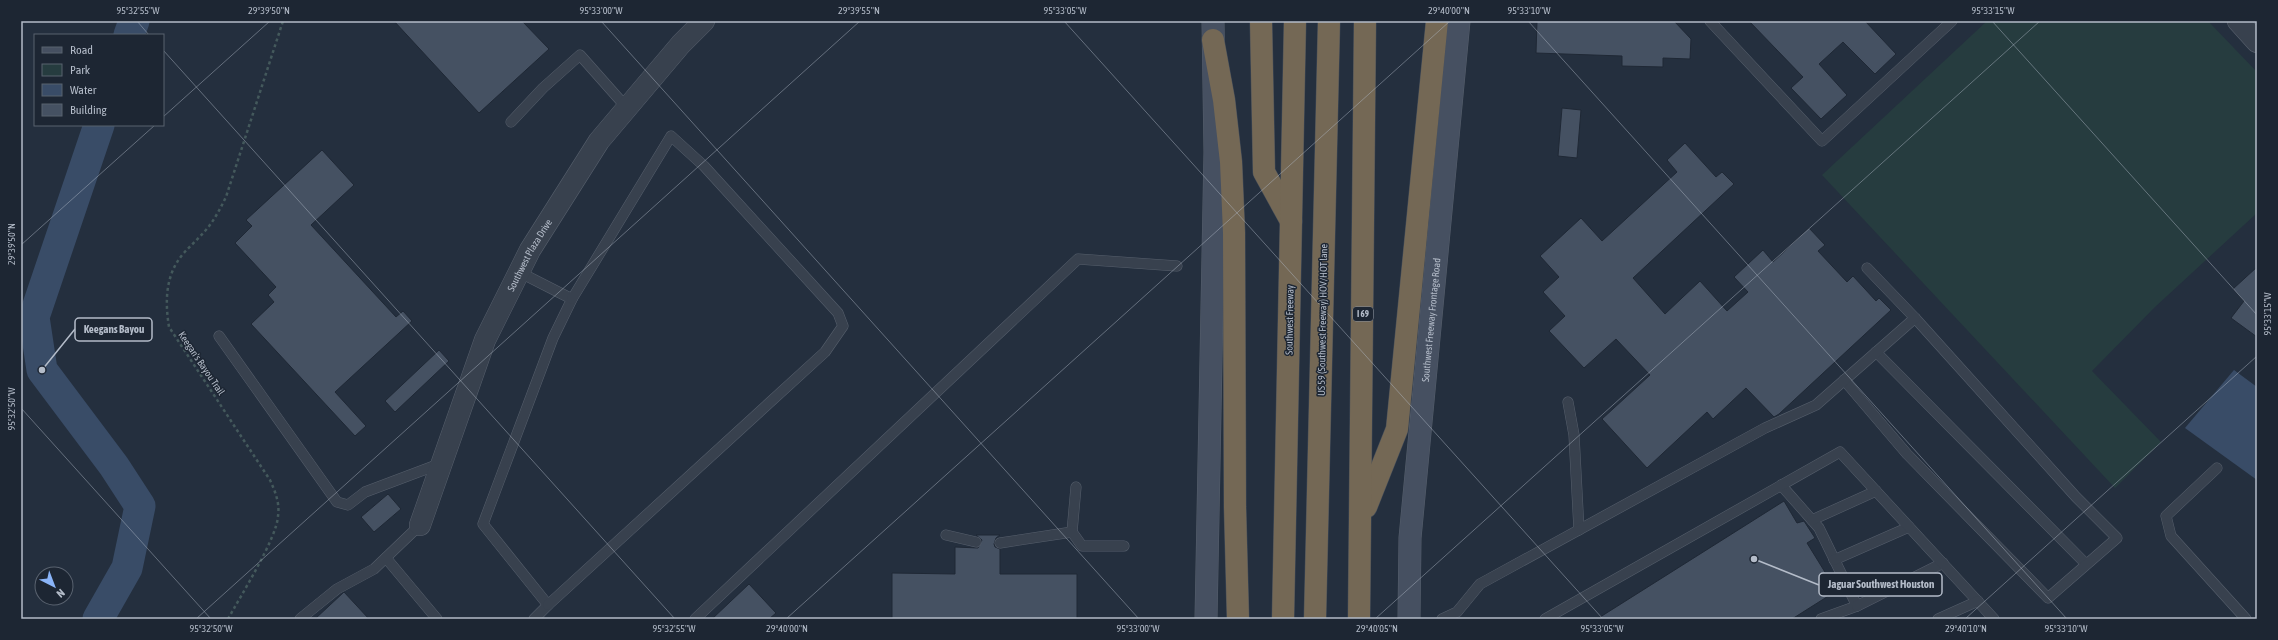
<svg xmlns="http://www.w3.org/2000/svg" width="2278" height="640" viewBox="0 0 2278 640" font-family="'Asap Condensed',sans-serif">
	<rect width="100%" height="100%" fill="#242f3e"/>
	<path fill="#263c3f" d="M1987 21H2208L2257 72V213L2155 307 2092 371 2161 442 2115 488 1822 175Z"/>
	<path fill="#394c67" d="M2234 370 2257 387V480L2185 428Z"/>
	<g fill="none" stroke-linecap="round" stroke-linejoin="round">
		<g stroke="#394c67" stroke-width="31">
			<path d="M129 35 134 21"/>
			<path d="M98 619 127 568 140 506 114 466 42 370 34 317 99 125"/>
		</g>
	</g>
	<g fill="#455162" stroke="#1f2835">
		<path d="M394 21H522L549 49 479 113Z"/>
		<path d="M1537 21H1674L1691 39 1690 59 1663 58V67L1622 66V56L1536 53Z"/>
		<path d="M1749 21H1865L1896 54 1875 74 1843 42 1819 64 1847 95 1821 119 1791 88 1803 77Z"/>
		<path d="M1562 108 1581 110 1577 158 1558 156Z"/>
		<path d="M1685 143 1716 177 1722 172 1734 184 1633 278 1665 314 1700 281 1727 311 1748 292 1734 277 1763 250 1773 262 1809 228 1825 245 1818 251 1847 282 1853 276 1876 301 1879 298 1891 310 1779 414 1774 417 1746 388 1713 419 1707 412 1647 468 1602 419 1650 375 1616 339 1584 368 1549 331 1565 316 1543 292 1559 277 1540 256 1581 218 1602 241 1677 172 1667 160Z"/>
		<path d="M322 150 354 185 311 225 396 317 403 311 412 321 335 392 366 426 355 436 251 324 274 302 268 295 276 287 235 243 252 226 246 220Z"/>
		<path d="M2257 267V337L2231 318 2244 301 2233 289Z"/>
		<path d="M439 350 449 361 395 412 385 401Z"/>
		<path d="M388 494 401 509 374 532 361 517Z"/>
		<path d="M1784 501 1797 523 1804 521 1815 538 1807 543 1828 577 1835 576 1841 588 1792 619H1597Z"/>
		<path d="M976 535H1000L996 538 994 544 995 547 1000 549V574H1077V619H892V573L955 574V547L978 548 982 540Z"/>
		<path d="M749 584 776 613 769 619H712Z"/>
		<path d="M344 592 369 619H315Z"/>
	</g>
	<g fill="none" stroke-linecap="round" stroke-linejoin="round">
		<defs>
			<g id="service">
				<path d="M1710 21 1822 141 1952 21"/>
				<path d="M511 122 543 88 580 55 627 108"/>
				<path d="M519 272 572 299 553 338 483 524 548 605 534 619"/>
				<path d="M219 336 337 502 348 505 365 492 442 463"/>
				<path d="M1876 352 2086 564"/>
				<path d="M1844 380 1907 454 2048 598 2117 538 2076 497 1915 318"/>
				<path d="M1568 402 1574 435 1579 530"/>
				<path d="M2217 468 2166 516 2171 536 2246 619"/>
				<path d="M1781 485 1819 528 1857 606 1821 619"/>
				<path d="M1812 520 1876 491"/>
				<path d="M1072 532 1076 487"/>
				<path d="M946 535 976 542"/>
				<path d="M1000 543 1072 532 1082 546H1124"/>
				<path d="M386 558 437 619"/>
				<path d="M1834 560 1909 527"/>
				<path d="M548 605 825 352 843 326 838 313 704 166 671 136 572 299"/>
				<path d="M1857 606 1943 563"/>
				<path d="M300 619 337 589 374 569 420 525"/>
				<path d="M695 619 1078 259 1177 266"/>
				<path d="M1442 619 1457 612 1480 584 1765 428 1816 405 1915 318 1867 268"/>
				<path d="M1545 619 1840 452 1994 619"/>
				<path d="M1938 619 1978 601"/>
			</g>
			<g id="minor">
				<path d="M2238 21 2257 42"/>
				<path id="s1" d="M420 525 485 340 530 250 599 141 681 44 704 21"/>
			</g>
			<g id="secondary">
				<path d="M1206 619 1215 152 1213 21"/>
				<path id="s2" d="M1409 619 1410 538 1459 21"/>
			</g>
			<g id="motorway">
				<path d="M1261 21 1264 172 1291 221"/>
				<path d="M1213 40 1224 100 1231 162 1234 233 1235 507 1238 619"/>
				<path d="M1366 507 1397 429 1437 21"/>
				<path d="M1283 619 1295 21"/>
				<path d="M1315 619 1329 21"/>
				<path d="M1359 619 1365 21"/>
			</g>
		</defs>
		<use href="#service" stroke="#565f6c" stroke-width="11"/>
		<use href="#minor" stroke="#565f6c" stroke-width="22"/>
		<use href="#secondary" stroke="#565f6c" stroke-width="23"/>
		<use href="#motorway" stroke="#434c59" stroke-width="23"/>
		<path stroke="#44595c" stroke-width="2.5" stroke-dasharray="3 3" stroke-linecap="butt" d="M228 619C240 597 277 538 278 516 280 503 275 491 270 480L169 327C165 302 165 275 183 254 190 246 198 239 205 231 214 221 220 209 226 197L283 21"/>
		<use href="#service" stroke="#38414e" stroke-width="10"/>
		<use href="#minor" stroke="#38414e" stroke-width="21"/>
		<use href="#secondary" stroke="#465061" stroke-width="22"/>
		<use href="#motorway" stroke="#746855" stroke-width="22"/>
	</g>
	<path fill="none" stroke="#b4bcc9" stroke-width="1" stroke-opacity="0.45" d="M137 21 149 35M601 21 1139 619M1064 21 1603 619M1528 21 2067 619M1992 21 2257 315M163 50 675 619M163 117 270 21M21 245 155 125M21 408 211 619M196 619 860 21M786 619 1450 21M1375 619 2040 21M1965 619 2257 356"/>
	<g text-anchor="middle" stroke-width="3" stroke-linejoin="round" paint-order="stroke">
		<rect fill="#1d2633" stroke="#878f9c" stroke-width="1" x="1353" y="307" width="20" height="14" rx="3"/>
		<g font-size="9" font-weight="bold" fill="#b4bcc9">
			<text x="1363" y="317">I 69</text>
		</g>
		<g font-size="10" fill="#b4bcc9" stroke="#1d2633">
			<text dy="4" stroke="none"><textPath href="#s1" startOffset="292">Southwest Plaza Drive</textPath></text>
			<text transform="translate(1289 320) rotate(-89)" y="4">Southwest Freeway</text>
			<text transform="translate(1322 320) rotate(-89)" y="4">US 59 (Southwest Freeway) HOV/HOT lane</text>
			<text dy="4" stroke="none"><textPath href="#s2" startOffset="300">Southwest Freeway Frontage Road</textPath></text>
			<text transform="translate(202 363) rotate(56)" y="4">Keegan's Bayou Trail</text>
		</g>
	</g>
	<path fill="none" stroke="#b4bcc9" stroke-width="1.5" d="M42 370L75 329M1754 559L1819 585"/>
	<g fill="#b4bcc9" stroke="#1d2633" stroke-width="1.5">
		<circle cx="42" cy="370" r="4"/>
		<circle cx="1754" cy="559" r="4"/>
	</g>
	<g fill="#1d2633" stroke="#b4bcc9" stroke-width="1.5">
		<rect x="75" y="318" width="77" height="23" rx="4"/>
		<rect x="1819" y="573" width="123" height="23" rx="4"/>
	</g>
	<g font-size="11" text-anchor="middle" font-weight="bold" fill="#b4bcc9">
		<text x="114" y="333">Keegans Bayou</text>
		<text x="1881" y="588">Jaguar Southwest Houston</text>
	</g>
	<rect width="2278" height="640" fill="none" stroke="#1d2633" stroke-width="44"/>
	<rect x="34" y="34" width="130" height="92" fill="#1d2633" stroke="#59626f"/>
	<rect x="42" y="47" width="20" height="6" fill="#465061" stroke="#59626f"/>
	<text x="70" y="54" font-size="12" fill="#b4bcc9">Road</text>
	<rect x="42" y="64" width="20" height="12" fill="#263c3f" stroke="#59626f"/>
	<text x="70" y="74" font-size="12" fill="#b4bcc9">Park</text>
	<rect x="42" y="84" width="20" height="12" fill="#394c67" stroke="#59626f"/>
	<text x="70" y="94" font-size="12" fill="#b4bcc9">Water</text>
	<rect x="42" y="104" width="20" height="12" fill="#455162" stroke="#59626f"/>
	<text x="70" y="114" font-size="12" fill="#b4bcc9">Building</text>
	<g transform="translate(54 586) rotate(138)"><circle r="19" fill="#1d2633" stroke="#59626f"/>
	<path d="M0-3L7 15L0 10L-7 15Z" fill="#8ab4f8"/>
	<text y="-6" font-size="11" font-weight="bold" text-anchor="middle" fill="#b4bcc9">N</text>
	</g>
	<rect x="22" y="22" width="2234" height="596" fill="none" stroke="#b4bcc9" stroke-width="1.5"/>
	<g font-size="10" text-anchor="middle" fill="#b4bcc9">
		<text x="138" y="14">95°32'55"W</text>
		<text x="269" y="14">29°39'50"N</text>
		<text x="601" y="14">95°33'00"W</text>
		<text x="859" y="14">29°39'55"N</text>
		<text x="1065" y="14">95°33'05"W</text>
		<text x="1449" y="14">29°40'00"N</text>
		<text x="1529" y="14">95°33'10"W</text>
		<text x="1993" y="14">95°33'15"W</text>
		<text transform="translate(11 244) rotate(-90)" y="4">29°39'50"N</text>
		<text transform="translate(2267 314) rotate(-90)" y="4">95°33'15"W</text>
		<text transform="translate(11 409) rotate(-90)" y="4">95°32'50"W</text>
		<text x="211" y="632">95°32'50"W</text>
		<text x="674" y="632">95°32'55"W</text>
		<text x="787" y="632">29°40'00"N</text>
		<text x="1138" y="632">95°33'00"W</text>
		<text x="1377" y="632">29°40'05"N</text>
		<text x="1602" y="632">95°33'05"W</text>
		<text x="1966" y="632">29°40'10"N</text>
		<text x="2066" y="632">95°33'10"W</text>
	</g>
</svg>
